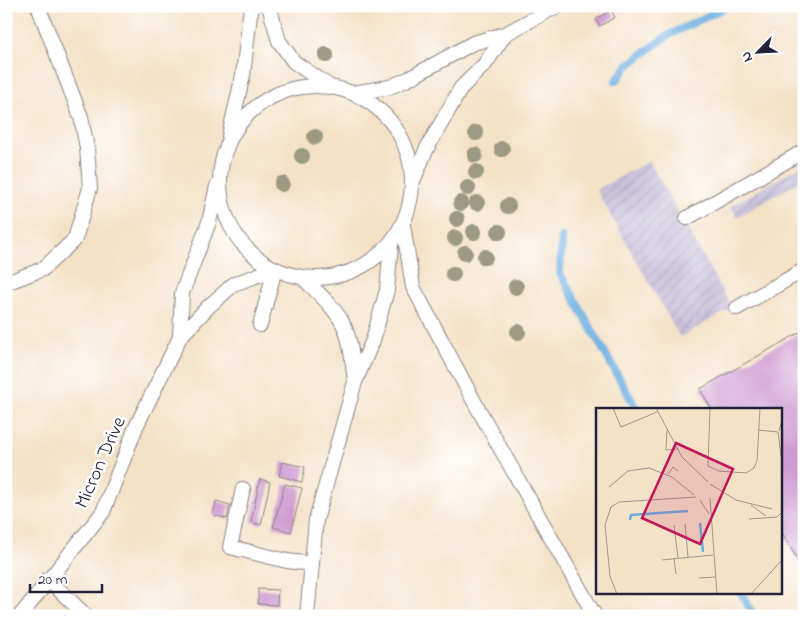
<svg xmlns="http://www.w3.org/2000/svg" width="810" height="622" viewBox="0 0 810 622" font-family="'Indie Flower',sans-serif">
	<defs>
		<pattern id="industrial-furrows" width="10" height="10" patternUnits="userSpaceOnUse" patternTransform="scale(1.25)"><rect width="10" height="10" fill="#c7c0d9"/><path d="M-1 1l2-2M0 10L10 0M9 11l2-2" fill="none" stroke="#aba5bb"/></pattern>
	</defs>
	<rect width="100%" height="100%" fill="#fff"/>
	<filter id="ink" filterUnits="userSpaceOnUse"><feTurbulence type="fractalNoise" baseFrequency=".02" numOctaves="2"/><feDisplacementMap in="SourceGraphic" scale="10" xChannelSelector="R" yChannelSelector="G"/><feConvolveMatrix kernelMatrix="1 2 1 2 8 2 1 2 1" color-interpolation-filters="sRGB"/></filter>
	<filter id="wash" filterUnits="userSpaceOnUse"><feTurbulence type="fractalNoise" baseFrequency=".0096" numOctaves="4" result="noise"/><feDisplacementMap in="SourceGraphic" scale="20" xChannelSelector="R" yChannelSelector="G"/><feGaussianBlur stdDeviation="1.12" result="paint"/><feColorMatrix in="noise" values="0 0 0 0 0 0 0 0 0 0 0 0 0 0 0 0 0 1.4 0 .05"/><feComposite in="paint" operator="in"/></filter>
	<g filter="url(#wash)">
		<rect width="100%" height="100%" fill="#f4e2c7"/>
		<g fill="url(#industrial-furrows)">
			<path d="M649 161 732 308 680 337 596 190Z"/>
			<path d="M804 164V179L737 217 731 206Z"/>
		</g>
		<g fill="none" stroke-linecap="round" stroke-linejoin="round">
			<g stroke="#6baddf" stroke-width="8">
				<path d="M616 81 628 65 667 36 728 6"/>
				<path d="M562 237 560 273 637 410"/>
				<path d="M741 593 754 616"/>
			</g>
		</g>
		<g id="blocks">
			<g fill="#ce99d1">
				<path d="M611 10 615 17 600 26 596 19Z"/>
				<path d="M804 330V571L781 531V410H712L700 389Z"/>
				<path d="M282 462 305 467 302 482 279 476Z"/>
				<path d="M260 479 270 482 261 525 251 522Z"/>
				<path d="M285 484 302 488 291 532 273 527Z"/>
				<path d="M216 501 230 505 227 519 213 515Z"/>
				<path d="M258 589 278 590 277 605 258 604Z"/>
			</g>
		</g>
	</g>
	<g filter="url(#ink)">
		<use href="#blocks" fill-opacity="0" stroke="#8b8281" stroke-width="1"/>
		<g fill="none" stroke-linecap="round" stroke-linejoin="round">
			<defs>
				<g id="service">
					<path d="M269 6 279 41 294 62 329 86"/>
					<circle cx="316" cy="182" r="96"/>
					<path d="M352 93 390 87 408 79 473 43 505 34 557 6"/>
					<path d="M229 136 243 75 250 15 253 6"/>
					<path d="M413 181 426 150 461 88 485 64 505 34"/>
					<path d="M687 218 804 151"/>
					<path d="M403 225 413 287 476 405 595 616"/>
					<path d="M303 278C318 293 335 307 344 326 352 343 352 363 355 381"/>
					<path d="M6 283 43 269 75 239 90 188 87 148 81 117 38 6"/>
					<path d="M737 308 804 270"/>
					<path d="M260 325 275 269"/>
					<path d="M180 337 182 293 209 222 217 186"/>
					<path d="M243 489 230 547 287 561 312 564"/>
					<path d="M48 579 86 616"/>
					<path d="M20 616 103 512 136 427 180 337 208 307 234 284 275 269"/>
					<path d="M307 616 316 520 355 382 373 340 387 290 391 244"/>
				</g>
			</defs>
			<use href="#service" stroke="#8b8281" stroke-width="16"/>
			<use href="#service" stroke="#fff" stroke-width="14"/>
		</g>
		<g fill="#9d9a83">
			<circle cx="326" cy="55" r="8"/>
			<circle cx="476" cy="133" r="8"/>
			<circle cx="315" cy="137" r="8"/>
			<circle cx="502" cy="149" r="8"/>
			<circle cx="475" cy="155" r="8"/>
			<circle cx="302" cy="156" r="8"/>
			<circle cx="476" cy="172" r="8"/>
			<circle cx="282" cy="184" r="8"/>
			<circle cx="468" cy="188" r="8"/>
			<circle cx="461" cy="203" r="8"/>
			<circle cx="477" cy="203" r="8"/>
			<circle cx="508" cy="206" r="8"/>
			<circle cx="457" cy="219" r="8"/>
			<circle cx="474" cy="232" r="8"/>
			<circle cx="499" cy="232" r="8"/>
			<circle cx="455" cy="238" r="8"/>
			<circle cx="465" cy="253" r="8"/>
			<circle cx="485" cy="257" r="8"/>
			<circle cx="453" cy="274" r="8"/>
			<circle cx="516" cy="287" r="8"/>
			<circle cx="518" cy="332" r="8"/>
		</g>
	</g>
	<g text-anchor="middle" stroke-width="5" stroke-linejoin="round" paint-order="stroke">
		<g font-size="20" fill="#22223b" stroke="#fff">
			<text transform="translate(99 462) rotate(-66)" y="7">Micron Drive</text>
		</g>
	</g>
	<g transform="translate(596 408)">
		<rect width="186" height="186" fill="#f4e2c7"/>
		<path fill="none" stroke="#6baddf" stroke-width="2.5" d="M34 112 35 107 92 103M104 115 107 144"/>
		<path fill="none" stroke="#a0958f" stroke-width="1" d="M17 0 25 19 61 4M60 0 86 49 112 74M114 0 112 58 123 63 150 65 158 60 161 53 164 0M71 22 70 42 82 41M162 22 182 24 185 48M183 23 187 8M72 66 77 59 82 63M114 76 140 92 176 101M13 79 32 63 53 60 76 69 98 87M114 90 121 186M104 92 113 106M155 97 170 108M153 111 181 109 186 104M89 116 92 149M78 117 82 150M78 150 80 166M66 152 117 147M103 170 119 169M21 186 14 168 9 117 15 99 23 94 100 89M155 186 187 151"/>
		<path fill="#c2185b" fill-opacity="0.15" stroke="#c2185b" stroke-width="2.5" d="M80 35 137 61 104 136 46 110Z"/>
		<rect width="186" height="186" fill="none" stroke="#22223b" stroke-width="2.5"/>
	</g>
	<rect width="810" height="622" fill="none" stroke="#fff" stroke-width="25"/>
	<g transform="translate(758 52) rotate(246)" stroke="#ffffff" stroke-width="4" paint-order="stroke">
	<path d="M0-4L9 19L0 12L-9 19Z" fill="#22223b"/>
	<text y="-8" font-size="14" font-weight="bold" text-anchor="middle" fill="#22223b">N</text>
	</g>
	<path d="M30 584v8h72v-8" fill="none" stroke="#22223b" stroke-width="2.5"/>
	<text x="38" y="584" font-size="15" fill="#22223b" stroke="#ffffff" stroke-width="4" paint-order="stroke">20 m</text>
</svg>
